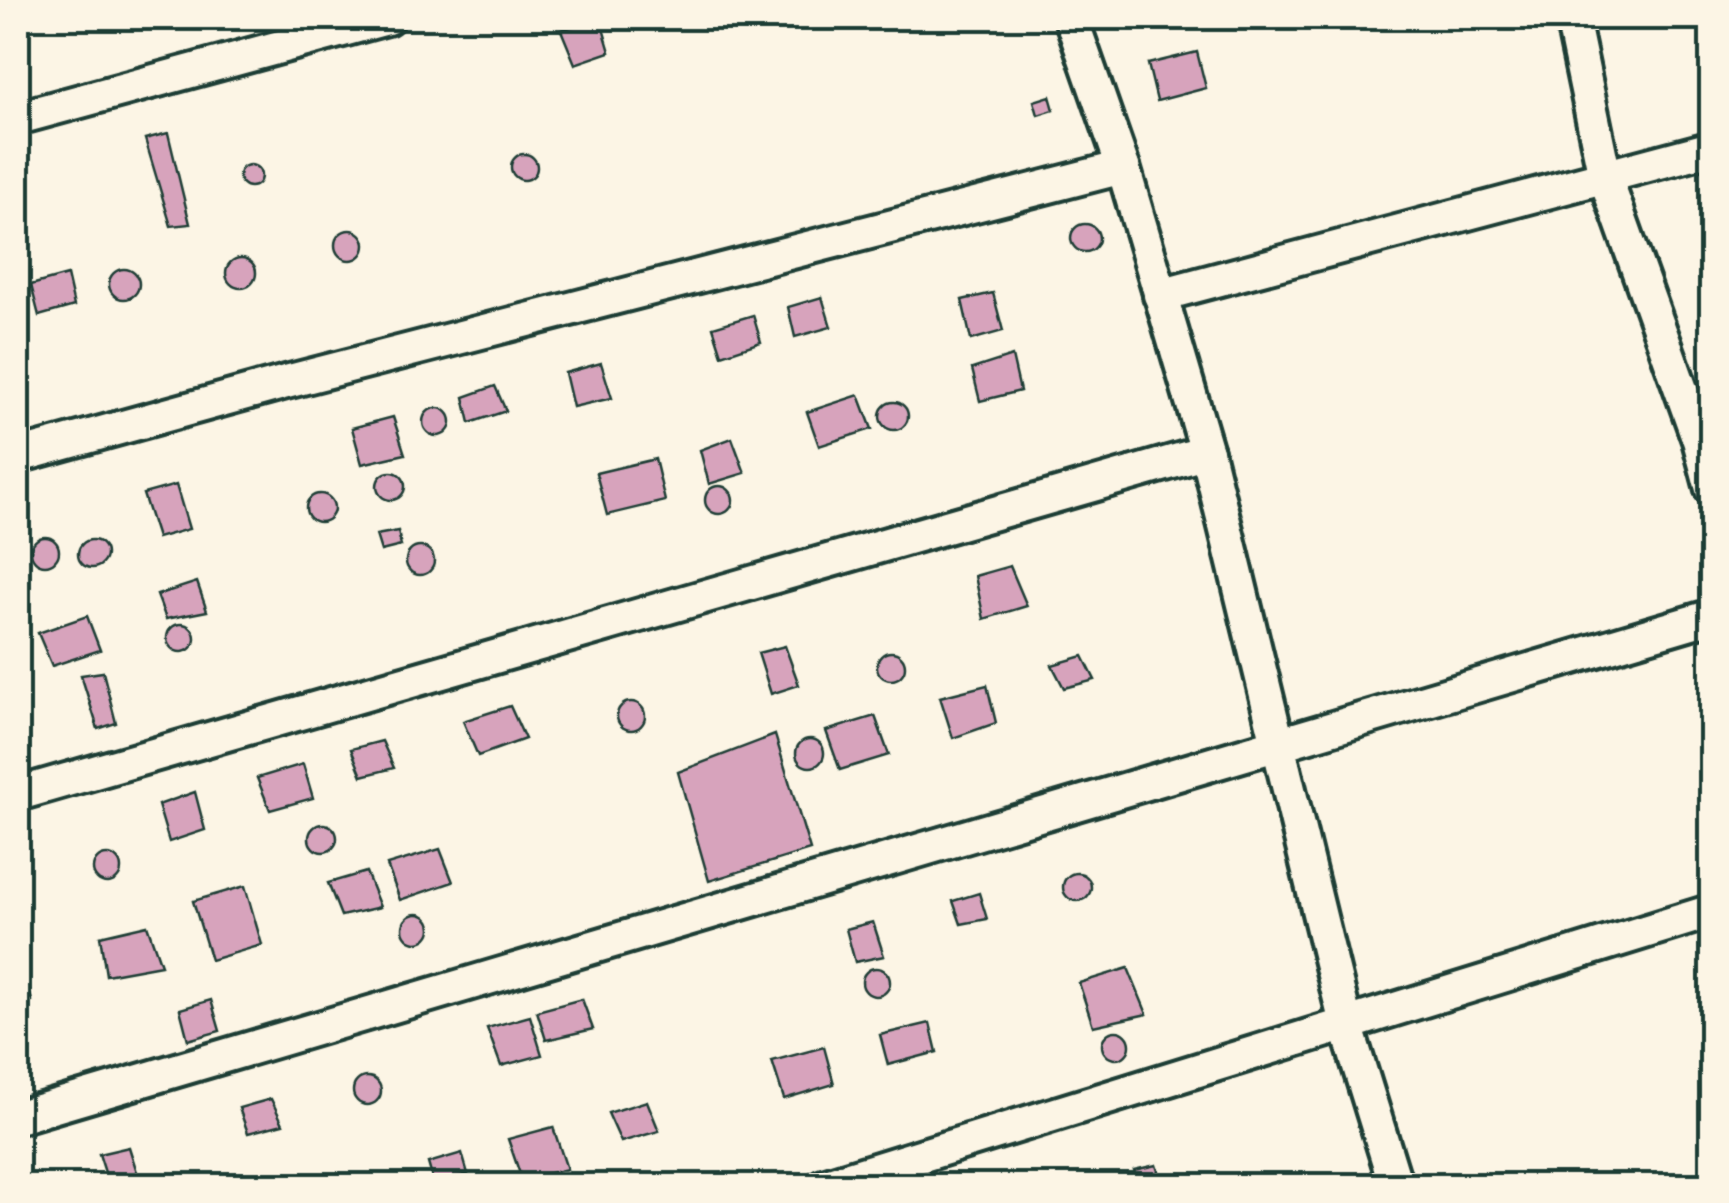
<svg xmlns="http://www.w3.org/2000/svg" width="1729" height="1203" viewBox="0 0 1729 1203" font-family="'Shantell Sans',sans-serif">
	<rect width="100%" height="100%" fill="#fcf5e5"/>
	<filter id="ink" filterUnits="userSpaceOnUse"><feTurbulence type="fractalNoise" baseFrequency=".01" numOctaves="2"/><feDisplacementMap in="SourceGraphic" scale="20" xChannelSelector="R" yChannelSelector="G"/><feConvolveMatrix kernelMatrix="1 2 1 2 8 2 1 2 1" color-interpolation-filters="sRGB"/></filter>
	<g filter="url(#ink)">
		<g fill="#d7a3bc" stroke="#1f3d34" stroke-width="2.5">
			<path d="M600 18 610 52 575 64 561 30Z"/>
			<path d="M1197 52 1206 88 1157 101 1148 64Z"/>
			<path d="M1050 96 1054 110 1038 115 1034 101Z"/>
			<path d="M168 133 190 224 171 226 145 139Z"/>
			<circle cx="524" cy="167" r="13"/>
			<circle cx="250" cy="176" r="11"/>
			<circle cx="1085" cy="238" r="14"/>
			<circle cx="350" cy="245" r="15"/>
			<circle cx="241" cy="273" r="15"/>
			<circle cx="124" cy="284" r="15"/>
			<path d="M67 275 74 306 39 316 31 285Z"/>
			<path d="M993 293 1003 331 971 340 962 300Z"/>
			<path d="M822 297 831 327 795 337 788 307Z"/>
			<path d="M753 315 761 342 722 355 713 327Z"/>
			<path d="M1012 356 1020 391 980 401 972 369Z"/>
			<path d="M601 363 612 398 573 407 565 373Z"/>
			<path d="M495 386 506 411 470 423 464 397Z"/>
			<path d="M859 395 872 429 819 446 807 412Z"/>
			<circle cx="894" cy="416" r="14"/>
			<circle cx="437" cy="422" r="14"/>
			<path d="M393 417 405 454 362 464 352 428Z"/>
			<path d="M732 438 745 473 709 484 700 450Z"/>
			<path d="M655 459 665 501 607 515 596 473Z"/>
			<circle cx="391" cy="486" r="14"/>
			<path d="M176 485 189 529 157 538 143 494Z"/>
			<circle cx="719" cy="500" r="14"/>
			<circle cx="320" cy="508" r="14"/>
			<path d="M398 531 401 546 381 551 376 535Z"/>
			<circle cx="45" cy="551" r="14"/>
			<circle cx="92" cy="554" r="14"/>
			<circle cx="420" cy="561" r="14"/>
			<path d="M1010 566 1027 606 984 619 975 576Z"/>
			<path d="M197 582 207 611 166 619 157 595Z"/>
			<path d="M87 616 100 650 52 666 38 633Z"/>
			<circle cx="181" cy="638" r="14"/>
			<path d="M785 646 799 685 771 694 758 653Z"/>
			<circle cx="891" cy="666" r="14"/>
			<path d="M1083 656 1095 680 1064 688 1052 665Z"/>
			<path d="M103 672 116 723 98 729 81 675Z"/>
			<path d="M987 685 996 723 953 738 940 697Z"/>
			<circle cx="631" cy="716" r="14"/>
			<path d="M510 706 525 739 478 756 463 721Z"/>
			<path d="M875 716 889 755 840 770 826 731Z"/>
			<path d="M775 735 810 850 709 881 678 772Z"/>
			<circle cx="810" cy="753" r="14"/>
			<path d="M382 741 394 768 362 776 351 749Z"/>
			<path d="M303 764 313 798 270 810 257 778Z"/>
			<path d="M195 792 205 830 169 842 158 805Z"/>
			<circle cx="323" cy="838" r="14"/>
			<path d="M440 849 453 882 400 900 387 865Z"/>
			<circle cx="107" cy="869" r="14"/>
			<path d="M366 872 380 907 341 916 328 883Z"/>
			<circle cx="1077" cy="887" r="14"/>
			<path d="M245 886 262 945 211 960 193 901Z"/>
			<path d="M979 893 987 919 961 924 953 901Z"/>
			<circle cx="417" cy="928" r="14"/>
			<path d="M873 922 884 956 855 962 846 929Z"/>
			<path d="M147 925 161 965 106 975 100 936Z"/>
			<path d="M22 964 32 1001 18 1005V966Z"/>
			<circle cx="876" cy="982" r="14"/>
			<path d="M1128 968 1147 1014 1093 1026 1079 983Z"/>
			<path d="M582 999 593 1029 546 1040 537 1011Z"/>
			<path d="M211 1000 220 1031 188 1040 180 1009Z"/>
			<path d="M530 1016 542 1055 501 1066 487 1028Z"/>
			<path d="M930 1023 937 1052 888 1065 880 1035Z"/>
			<circle cx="1116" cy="1045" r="14"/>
			<path d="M824 1047 834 1084 784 1099 772 1061Z"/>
			<circle cx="367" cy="1091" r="14"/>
			<path d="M271 1099 283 1124 248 1133 239 1108Z"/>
			<path d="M647 1101 659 1131 621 1142 608 1113Z"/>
			<path d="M553 1127 567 1169 522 1180 508 1139Z"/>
			<path d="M129 1147 138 1175 108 1182 99 1154Z"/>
			<path d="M462 1153 468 1174 434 1184 428 1163Z"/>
			<path d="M1156 1165 1163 1186H1138L1134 1170Z"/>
		</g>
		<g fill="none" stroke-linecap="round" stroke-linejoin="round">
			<defs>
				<g id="street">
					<path d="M1071 18 1123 167 1207 452 1346 1024 1396 1186"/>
					<path d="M1572 18 1605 177 1699 440 1712 489"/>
					<path d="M18 118 387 18"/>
					<path d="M1160 295 1712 148"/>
					<path d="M18 456 286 382 1123 167"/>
					<path d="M18 794 1207 452"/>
					<path d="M18 1117 1712 616"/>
					<path d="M823 1186 1712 911"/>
				</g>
			</defs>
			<use href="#street" stroke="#1f3d34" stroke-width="40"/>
			<use href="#street" stroke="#fcf5e5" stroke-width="32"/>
		</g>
	</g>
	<rect width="1729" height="1203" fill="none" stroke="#fcf5e5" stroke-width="60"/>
	<rect x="30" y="30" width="1669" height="1143" fill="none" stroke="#1f3d34" stroke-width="4" filter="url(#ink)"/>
</svg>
